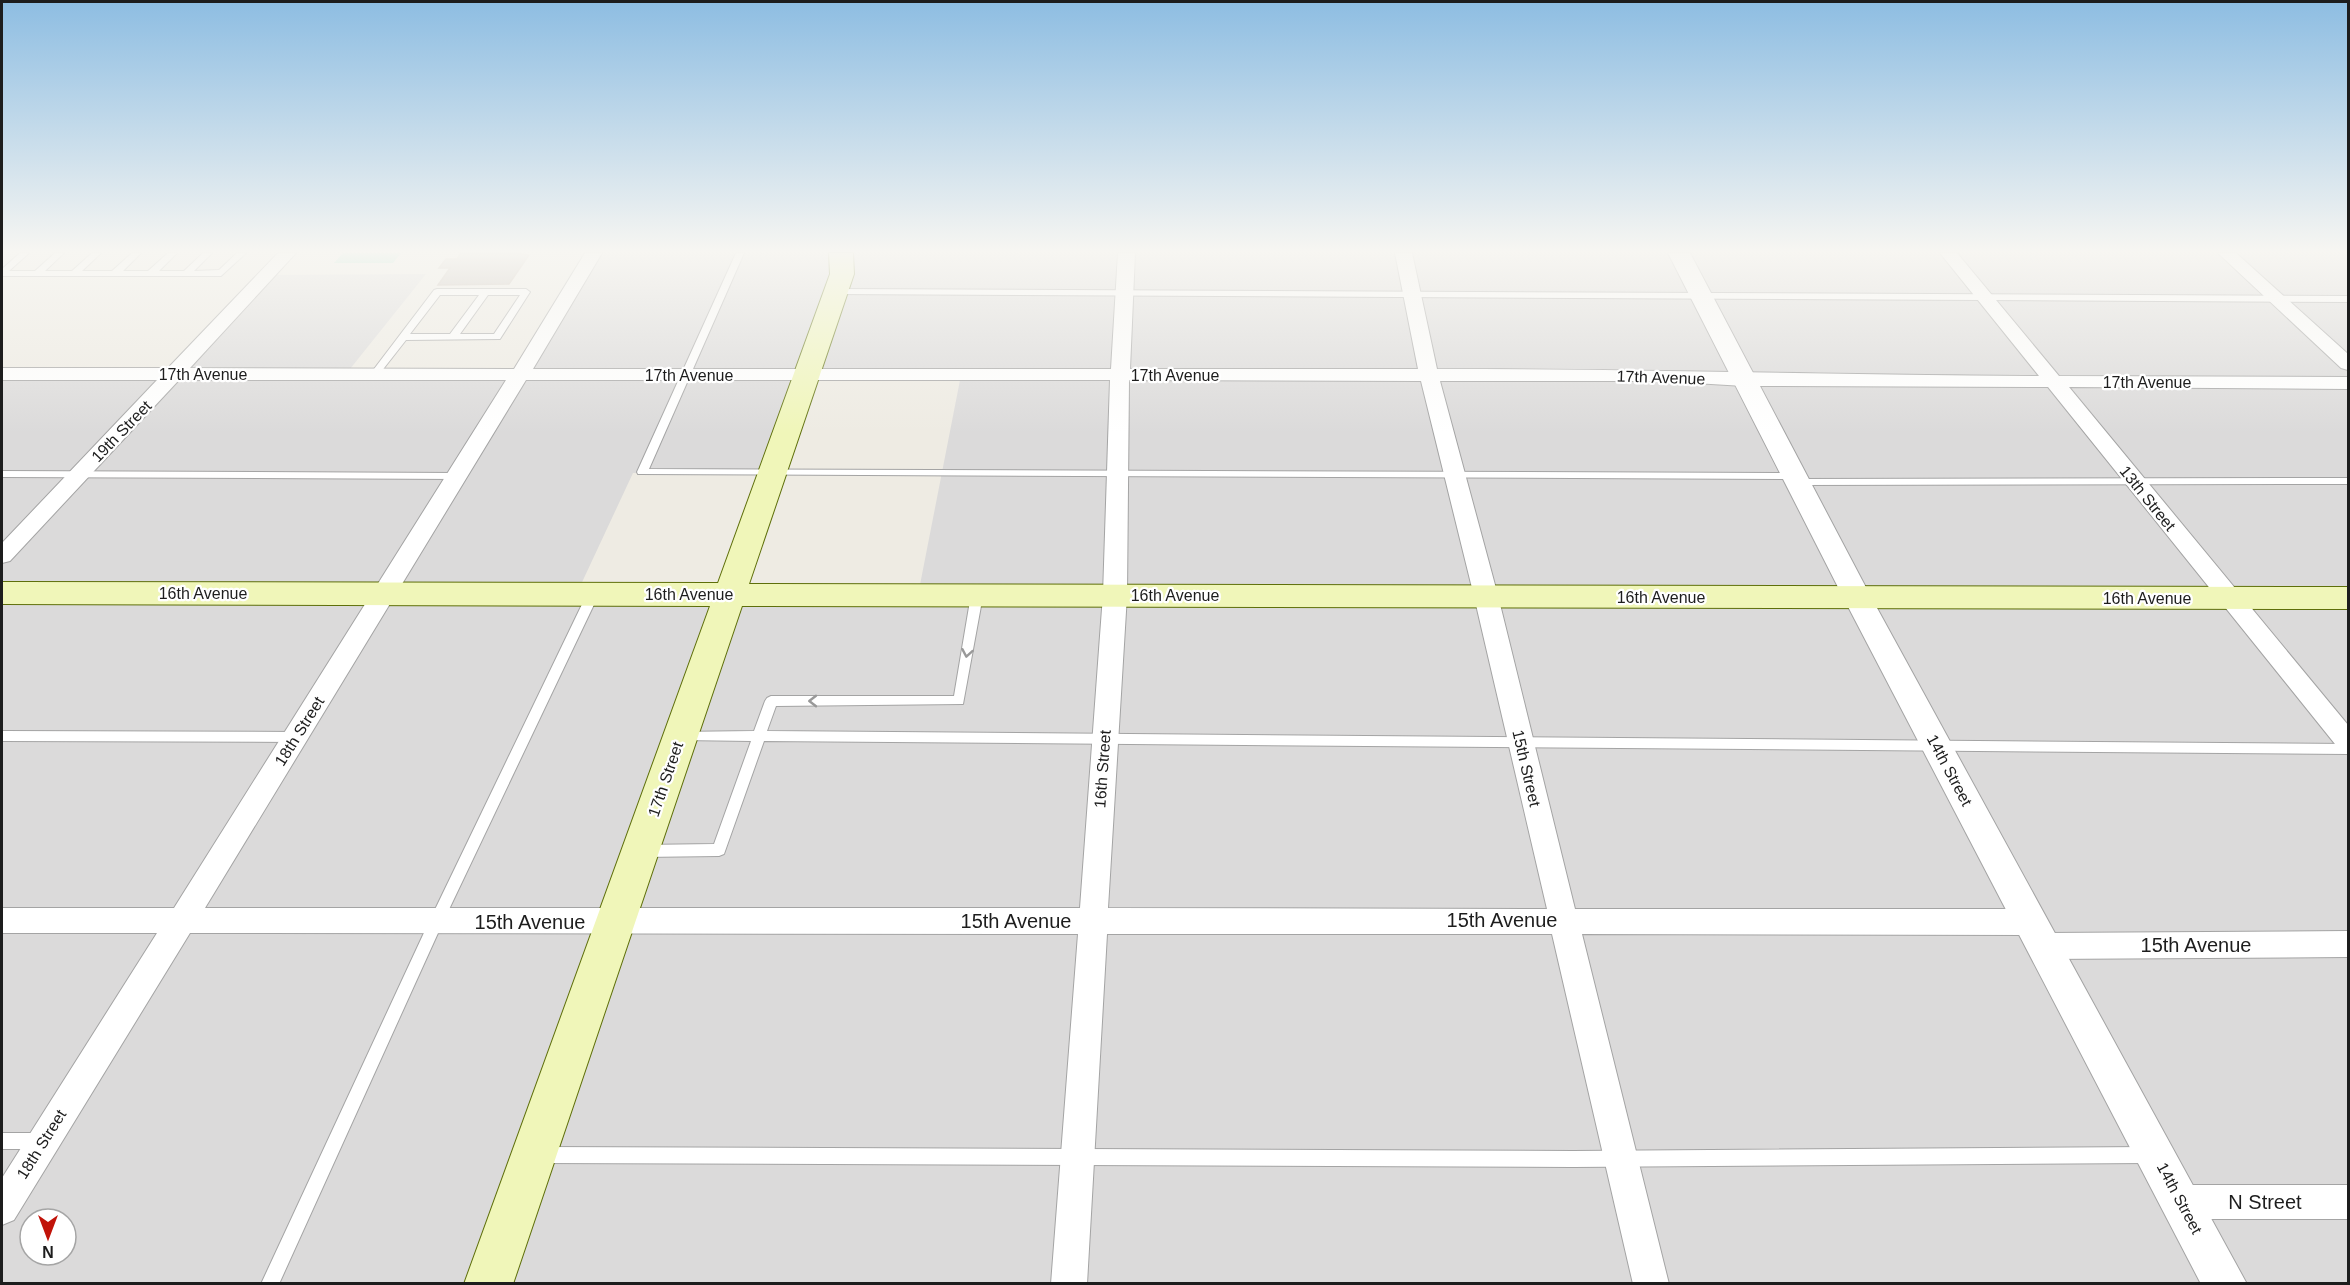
<svg xmlns="http://www.w3.org/2000/svg" width="2350" height="1285" viewBox="0 0 2350 1285" font-family="Helvetica,sans-serif">
	<rect width="100%" height="100%" fill="#eeebe3"/>
	<path fill="#dbdada" fill-rule="evenodd" d="M594 253H2348V1283L2 1284V374H175L268 275 426 274 346 374 519 376ZM806 375H961L918 595 577 593 633 473 772 470ZM30 1219H66V1255H30Z"/>
	<path fill="#85dabd" d="M343 253H401L393 263H334Z"/>
	<path fill="#c2bab3" stroke="#bfb2a7" stroke-width="1.5" d="M461 253H516L529 255 509 284 438 285 450 268H439L446 259H457Z"/>
	<g fill="none" stroke-linecap="round" stroke-linejoin="round">
		<defs>
			<g id="service">
				<path d="M20 253H29L9 271H35L55 253H64L45 271H72L92 253H101L82 271H112L132 253H141L123 271H148L168 253H177L159 271H184L203 253H212L194 271 219 270 237 253H246L221 276H2V269Z"/>
				<path d="M736 253H744L649 469 1794 473 1799 476 1794 479 638 474 637 472Z"/>
				<path d="M437 289H526L530 292 500 339 406 340 377 377H371V373L434 290ZM440 295H479L450 334H410ZM488 295H520L494 334H460Z"/>
				<path d="M835 289 2348 296V302L832 294 831 292Z"/>
				<path d="M2 471 458 473 463 476 458 479 2 477Z"/>
				<path d="M2348 478V484L1797 485 1792 482 1797 479Z"/>
				<path d="M593 590 599 594 443 922 279 1284H261L429 922 587 594Z"/>
				<path d="M977 591 983 595 963 704 776 706 767 731 2348 744V754L764 741 724 854 719 856 643 857 638 855 636 851 638 847 643 845 714 844 751 741 682 740 677 738 676 735 677 732 754 731 765 701 767 698 771 696H954L971 595Z"/>
				<path d="M2 731 295 732 300 733 301 737 300 741 295 742 2 741Z"/>
				<path d="M2 1133H42L48 1135 50 1141 48 1147 42 1149H2Z"/>
				<path d="M540 1147 1573 1151 2149 1147 2155 1149 2157 1155 2155 1161 2149 1163 1573 1167 540 1163 534 1161 532 1155 534 1149Z"/>
			</g>
			<g id="minor">
				<path d="M278 253H296L190 368 514 369 585 253H602L533 369H1111L1118 253H1135L1130 369H1418L1395 253H1412L1437 369C1638 369 1838 375 2039 376L1940 253H1957L2059 376 2348 377V389L2069 387 2348 725V752L2339 749 2048 387 1744 386 1661 381H1440L1498 596 1575 909H2031L2041 913 2046 922 2041 931 2031 935 1582 934 1669 1284H1633L1552 934H1107L1087 1284H1051L1078 934 190 933 14 1220 2 1225V1178L157 933H2V908H174L506 380H179L10 561 2 563V543L157 380H2V368H168ZM526 380H1110L1103 595 1080 908H205ZM1129 380 1421 381 1474 596 1547 909 1108 908 1127 595Z"/>
				<path d="M2218 253H2236L2348 354V370L2341 368Z"/>
				<path d="M2348 931V957L2044 959 2034 955 2029 946 2034 937 2044 933Z"/>
				<path d="M2182 1185H2348V1219H2182L2170 1214 2165 1202 2170 1190Z"/>
			</g>
			<path id="tertiary" d="M1668 253H1690L1871 597 2247 1284H2201L1843 597Z"/>
			<path id="secondary" d="M829 253H853L854 274 749 584 2348 587V609L742 606 513 1284H464L710 606 2 604V582L718 583 830 274Z"/>
		</defs>
		<use href="#service" stroke="#a4a4a4" stroke-width="2"/>
		<use href="#minor" stroke="#a4a4a4" stroke-width="2"/>
		<use href="#tertiary" stroke="#a4a4a4" stroke-width="2"/>
		<use href="#secondary" stroke="#5e6f0a" stroke-width="2"/>
		<use href="#service" fill="#fff" fill-rule="evenodd"/>
		<use href="#minor" fill="#fff" fill-rule="evenodd"/>
		<use href="#tertiary" fill="#fff" fill-rule="evenodd"/>
		<use href="#secondary" fill="#f0f6b9" fill-rule="evenodd"/>
	</g>
	<defs><path id="oneway-chevron" d="M-2-3.5L2.5 0L-2 3.5" fill="none" stroke-width="1.6" stroke-linecap="round" stroke-linejoin="round" transform="scale(1.5)"/></defs>
	<g stroke="#999">
		<use href="#oneway-chevron" transform="translate(967 653) rotate(100)"/>
		<use href="#oneway-chevron" transform="translate(813 701) rotate(-180)"/>
	</g>
	<linearGradient id="sky" x2="0" y2="1"><stop stop-color="#8dbde2"/><stop offset="0.58" stop-color="#f7f6f2"/><stop offset="1" stop-color="#f7f6f2" stop-opacity="0"/></linearGradient>
	<rect width="2350" height="433" fill="url(#sky)"/>
	<g text-anchor="middle" stroke-width="4.5" stroke-linejoin="round" paint-order="stroke">
		<g font-size="16" fill="#1d1d1d" stroke="#fff">
			<text x="203" y="380">17th Avenue</text>
			<text x="689" y="381">17th Avenue</text>
			<text x="1175" y="381">17th Avenue</text>
			<text transform="translate(1661 377) rotate(2)" y="6">17th Avenue</text>
			<text x="2147" y="388">17th Avenue</text>
			<text transform="translate(121 431) rotate(-46)" y="6">19th Street</text>
			<text transform="translate(2148 498) rotate(51)" y="6">13th Street</text>
			<text x="203" y="599">16th Avenue</text>
			<text x="689" y="600">16th Avenue</text>
			<text x="1175" y="601">16th Avenue</text>
			<text x="1661" y="603">16th Avenue</text>
			<text x="2147" y="604">16th Avenue</text>
			<text transform="translate(299 731) rotate(-58)" y="6">18th Street</text>
			<text transform="translate(1527 768) rotate(77)" y="6">15th Street</text>
			<text transform="translate(1102 769) rotate(-86)" y="6">16th Street</text>
			<text transform="translate(1950 770) rotate(62)" y="6">14th Street</text>
			<text transform="translate(665 779) rotate(-71)" y="6">17th Street</text>
			<text transform="translate(41 1144) rotate(-58)" y="6">18th Street</text>
			<text transform="translate(2180 1198) rotate(62)" y="6">14th Street</text>
		</g>
		<g font-size="20" fill="#1d1d1d" stroke="#fff">
			<text x="1502" y="927">15th Avenue</text>
			<text x="1016" y="928">15th Avenue</text>
			<text x="530" y="929">15th Avenue</text>
			<text x="2196" y="952">15th Avenue</text>
			<text x="2265" y="1209">N Street</text>
		</g>
	</g>
	<rect width="2350" height="1285" fill="none" stroke="#1d1d1d" stroke-width="6"/>
	<g transform="translate(48 1237) rotate(180)"><circle r="28" fill="#ffffff" stroke="#a5a5a5" stroke-width="1.5"/>
	<path d="M0-4.5L10 22L0 15L-10 22Z" fill="#c11309"/>
	<text y="-9" font-size="16" font-weight="bold" text-anchor="middle" fill="#1d1d1d">N</text>
	</g>
</svg>
